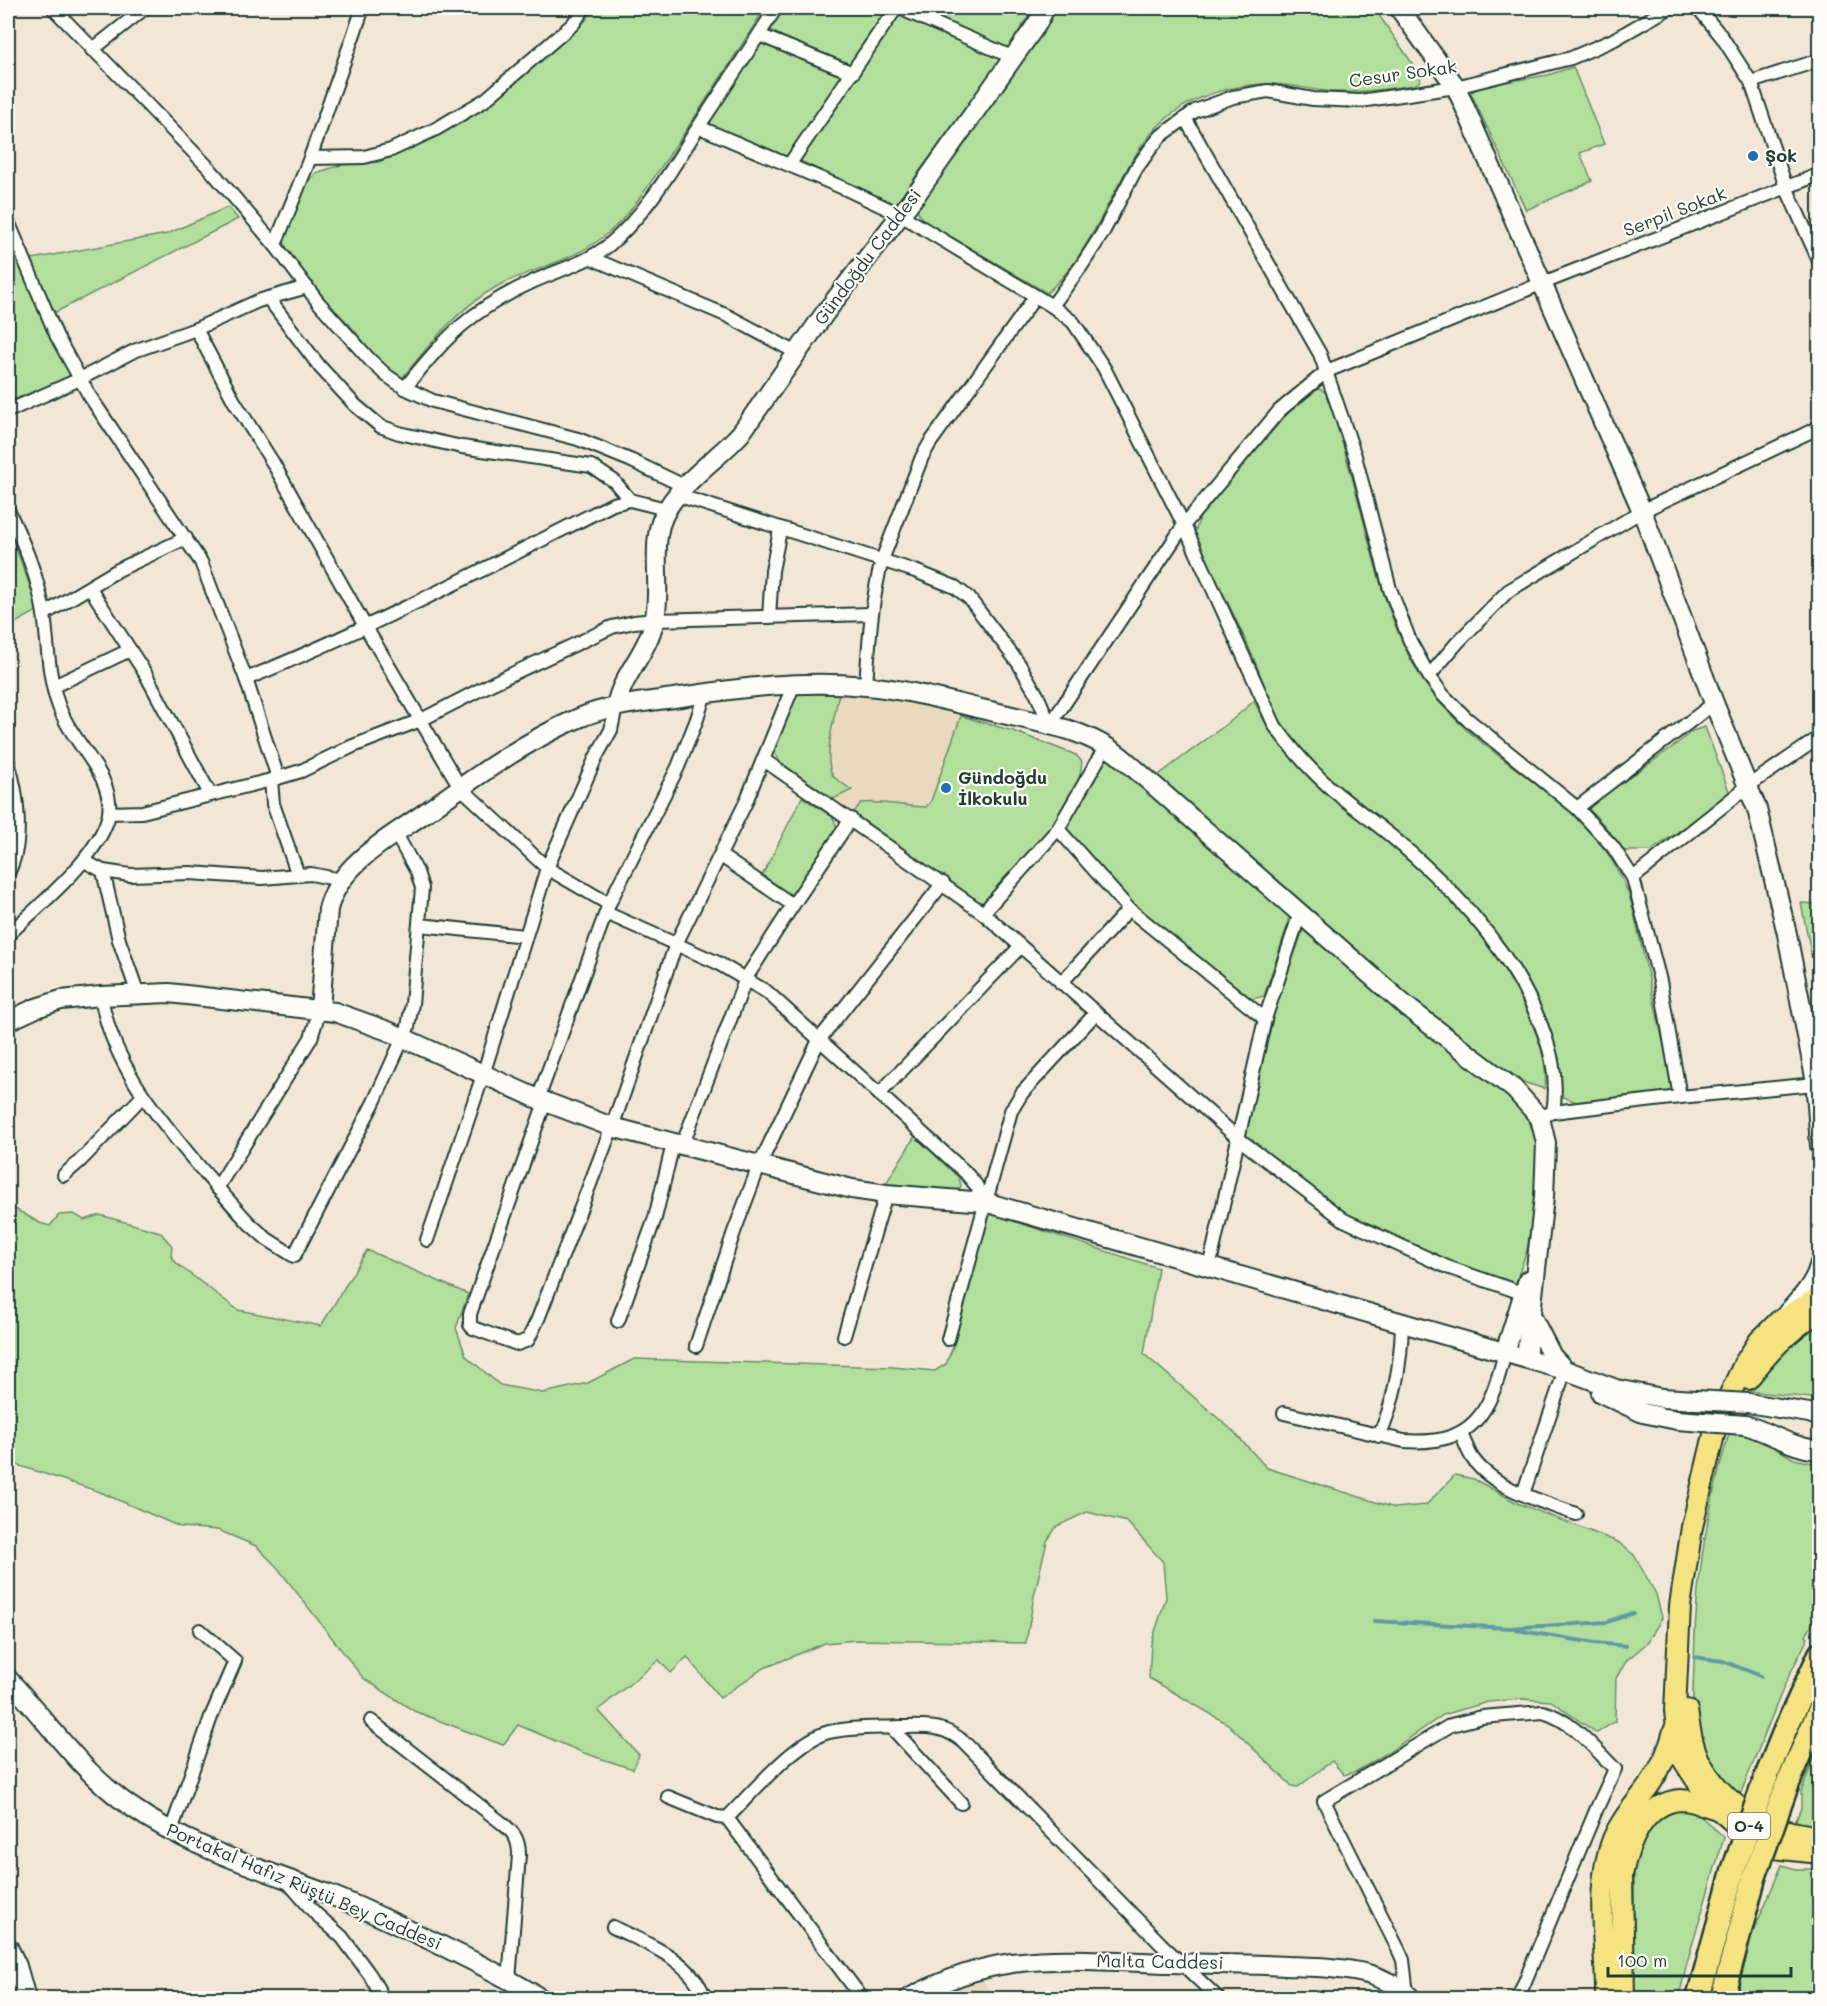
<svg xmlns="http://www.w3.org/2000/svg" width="1827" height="2006" viewBox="0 0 1827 2006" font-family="Mali,sans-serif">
	<rect width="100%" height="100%" fill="#f2e7d6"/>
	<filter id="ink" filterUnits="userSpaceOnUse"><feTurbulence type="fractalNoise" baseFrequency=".0167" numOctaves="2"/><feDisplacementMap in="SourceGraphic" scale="12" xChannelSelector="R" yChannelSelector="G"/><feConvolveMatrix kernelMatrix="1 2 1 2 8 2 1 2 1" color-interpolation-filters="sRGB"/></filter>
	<g filter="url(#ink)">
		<g fill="#ead9bf">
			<path d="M839 692 904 701 1013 731 1076 755 1082 762 1081 777 986 900 981 903 780 762 774 751Z"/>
			<path d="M984 1981 994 1998H932L961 1987Z"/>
		</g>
		<g fill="#b3df9d" stroke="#698e68" stroke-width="1.5">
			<path d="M595 8H765C733 59 700 110 666 160 647 187 630 217 603 237 572 262 531 268 496 287 458 308 429 345 402 378L386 366 369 349 350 325 314 290 287 249 284 241 301 191 316 173 341 165 379 162 461 123 492 102 525 74 571 35 585 21Z"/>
			<path d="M783 8H879L884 13 851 63 846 65 796 44 772 31 771 26Z"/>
			<path d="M912 8H1034L1008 48Z"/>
			<path d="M1053 8H1374L1421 76 1420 81 1414 85C1389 89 1362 93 1337 92 1311 91 1286 82 1260 84 1135 95 1133 176 1075 262 1067 273 1057 283 1047 293L929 224 921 217 916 208Z"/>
			<path d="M898 16H904L1001 59 895 205 798 160 894 18Z"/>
			<path d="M763 43 841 76V81L790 154 785 158 715 129 708 120 758 45Z"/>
			<path d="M1573 67 1604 144 1580 153 1592 181 1526 210 1471 93 1476 89 1486 85 1548 75Z"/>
			<path d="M228 207 238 219 54 313 31 259 167 234Z"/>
			<path d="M8 233 73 376 8 402Z"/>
			<path d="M1318 389 1322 390 1327 394C1340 432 1350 469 1360 507 1375 565 1388 623 1419 674 1455 734 1521 768 1573 813 1597 834 1618 866 1629 895 1634 911 1637 928 1641 944 1652 991 1662 1038 1673 1086L1668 1092 1576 1102 1561 1096C1561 1085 1562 1074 1560 1064 1539 964 1461 885 1385 822 1353 796 1318 773 1293 741 1276 720 1268 697 1259 672 1253 655 1245 639 1237 622 1224 592 1205 564 1195 532L1202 511 1289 412Z"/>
			<path d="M8 527 39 610 8 627Z"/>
			<path d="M796 691 839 692C836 712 822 759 833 776 838 781 846 786 852 790L833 799 780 762 774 751Z"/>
			<path d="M1254 701C1283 766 1345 806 1398 851 1449 894 1498 949 1526 1010 1538 1036 1548 1060 1545 1089L1526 1083 1475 1049 1421 1009 1156 777 1232 720Z"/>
			<path d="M961 716 1013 731 1076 755 1082 762C1078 813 1019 864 986 900L981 903 853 813 861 803C881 800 904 807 926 807L931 801Z"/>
			<path d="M1705 727 1730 794 1651 851H1625L1619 847 1605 826 1589 809 1593 803 1673 747 1692 731Z"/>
			<path d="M1108 756 1289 915 1287 927 1264 996 1249 1000 1132 904 1065 828Z"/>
			<path d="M802 797 833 817 837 828 795 895 791 898 761 878Z"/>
			<path d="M1801 903 1819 904V993Z"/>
			<path d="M1303 930 1405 1017 1511 1096 1528 1120 1537 1139V1189L1527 1250 1515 1285 1464 1270 1346 1216 1244 1138 1275 1009Z"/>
			<path d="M915 1136 959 1178 961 1186 958 1190 885 1185Z"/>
			<path d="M8 1205 40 1223 50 1226 59 1215 74 1214 84 1220 100 1215 160 1232 172 1246 171 1256 177 1264 238 1310 321 1326 367 1250 468 1294 456 1328 466 1356 500 1385 543 1393 588 1383 634 1359 893 1367 935 1371 946 1364 954 1344 988 1213 1158 1268 1144 1354 1233 1431 1267 1468 1395 1508 1426 1505 1455 1475 1474 1479 1517 1503 1618 1542 1634 1555 1656 1594 1662 1618 1647 1643 1627 1660 1616 1678 1615 1721 1597 1733 1551 1701 1522 1699 1488 1702 1443 1715 1389 1752 1357 1771 1344 1775 1332 1761 1298 1787 1292 1786 1228 1724 1149 1678 1151 1644 1166 1598 1163 1562 1127 1522 1087 1512 1057 1526 1047 1541 1034 1596 1026 1643 856 1640 825 1643 762 1669 720 1698 687 1657 671 1673 659 1660 598 1710 639 1755 633 1769 584 1753 518 1725 503 1745 414 1711 363 1678 277 1567 256 1546 218 1530 180 1527 100 1492 8 1462Z"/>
			<path d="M1819 1320V1399L1748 1391 1765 1367Z"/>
			<path d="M1729 1434 1750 1436 1765 1442 1794 1459 1819 1464V1611L1806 1636 1808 1638 1785 1684 1740 1795C1717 1774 1700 1749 1694 1718 1691 1701 1694 1681 1694 1663 1695 1585 1706 1510 1729 1434Z"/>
			<path d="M1819 1745V1825L1795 1823 1801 1808V1792Z"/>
			<path d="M1687 1808 1699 1815 1724 1837 1686 1966 1679 1998H1634V1870L1640 1847 1649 1827 1658 1815Z"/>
			<path d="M1782 1865 1796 1869H1819V1998H1736L1752 1935Z"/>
		</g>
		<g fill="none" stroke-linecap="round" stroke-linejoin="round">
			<g stroke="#619ba3" stroke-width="4">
				<path d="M1374 1621 1510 1628 1607 1622 1633 1613"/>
				<path d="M1516 1630 1595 1643 1626 1646"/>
				<path d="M1694 1657 1723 1661 1761 1676"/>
			</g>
			<defs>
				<g id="street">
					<path d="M53 8 209 168 275 245 318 302 370 360 386 375 405 388 433 401 578 439 632 461 684 486"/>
					<path d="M899 8 1012 57"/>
					<path d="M1698 8 1722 37 1751 82 1786 187 1820 263"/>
					<path d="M759 35 853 73"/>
					<path d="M92 50 145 8"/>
					<path d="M1751 82 1820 60"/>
					<path d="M1185 118 1320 354 1355 456 1390 589 1410 641 1429 676 1457 643 1508 591 1642 511 1820 427"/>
					<path d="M699 127 848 190 901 215 1052 306 1073 322 1104 368 1184 525 1275 726C1294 752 1315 776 1340 796 1357 810 1374 822 1391 836 1448 884 1504 941 1535 1011 1550 1044 1559 1076 1553 1112"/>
					<path d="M310 158 364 157 391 150 436 129 485 100 573 24 584 8"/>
					<path d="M789 165 896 8"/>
					<path d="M8 221 57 337 89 395 201 562 246 679 278 778"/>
					<path d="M275 245 310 158 363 8"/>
					<path d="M591 258 728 316 797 353"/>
					<path d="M268 298 320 367 355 405 380 426 399 433 462 447 591 466 614 481 630 500"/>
					<path d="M1052 306 1082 265 1102 234 1136 169 1151 148 1161 136 1195 111 1233 97 1268 91 1313 99 1360 101 1456 87 1571 58 1613 40 1669 8"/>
					<path d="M196 329 234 401 273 463 365 626 460 787 547 868 609 904"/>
					<path d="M405 388C446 336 471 310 532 282 558 270 587 263 609 245 647 213 673 167 699 126 725 87 751 47 776 8"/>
					<path d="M8 411 80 379 134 351 196 329 258 301 307 287"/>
					<path d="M677 495 915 571 955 587 969 598 1019 664 1037 695 1050 725"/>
					<path d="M8 510C24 544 38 576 44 614"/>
					<path d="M90 588 145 673 210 794"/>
					<path d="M769 617 772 571 780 530"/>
					<path d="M1429 676 1443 695 1466 718 1577 808 1613 847 1633 878 1660 981 1680 1097 1815 1084"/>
					<path d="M246 679C371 628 492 565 613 504L630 500 666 509"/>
					<path d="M54 686 130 650"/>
					<path d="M866 686C869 643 871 602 882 560L922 457 930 443 1035 297"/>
					<path d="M1050 725 1184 525 1279 411 1327 371 1543 283 1820 174"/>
					<path d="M764 760 983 913 1239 1139 1344 1220 1447 1267 1522 1293"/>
					<path d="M8 762C18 793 24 844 8 873"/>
					<path d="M271 780 273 804 298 875"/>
					<path d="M1577 808 1714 703"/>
					<path d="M109 813 142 812 271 780 301 771 353 746 421 720 493 683 612 627 634 622 655 620 871 614"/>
					<path d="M1058 829 1129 909 1265 1019"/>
					<path d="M721 856 793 905"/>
					<path d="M84 861 103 871 130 875 190 873 262 878 311 874 341 880"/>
					<path d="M103 871 119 940 138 994"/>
					<path d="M1633 878 1748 786 1820 737"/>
					<path d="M606 913 716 962 767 992 965 1172 976 1185 985 1202"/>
					<path d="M983 913 1058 829 1106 746"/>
					<path d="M420 925 525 936"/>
					<path d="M8 935C40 904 99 858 109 814 111 802 107 789 102 778 89 753 67 731 58 704 48 676 48 643 44 614L118 570 186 538"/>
					<path d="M1061 983 1129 909"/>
					<path d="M101 996C111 1060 152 1110 192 1158 211 1180 230 1203 250 1224L267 1239 294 1256 374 1102 408 1027 412 1004 422 888 417 872 396 834"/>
					<path d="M879 1094 1020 947"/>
					<path d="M538 1099 609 904 678 767 697 719 705 693"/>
					<path d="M545 1102 470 1314V1325L473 1328 517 1344 528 1340 538 1319 612 1127 676 944 745 804 794 684"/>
					<path d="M1546 1115 1553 1112 1680 1097"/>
					<path d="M682 1146 746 978 793 905 851 819"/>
					<path d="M64 1175 80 1161 143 1096"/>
					<path d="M217 1188 311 1038 320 1009"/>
					<path d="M427 1240 483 1075 547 868 596 757 611 730 616 706"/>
					<path d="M1209 1268 1265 1019 1300 913"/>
					<path d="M618 1321 655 1218 673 1144"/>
					<path d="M844 1336 886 1194"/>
					<path d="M948 1339 1011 1111 1022 1093 1096 1013"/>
					<path d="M696 1346 734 1232 759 1166 819 1040 943 883"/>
					<path d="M1284 1413 1404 1441C1473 1446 1490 1414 1505 1352"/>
					<path d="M1461 1434C1465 1442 1468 1452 1473 1459 1494 1489 1544 1502 1576 1514"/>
					<path d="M1379 1436C1395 1401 1401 1362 1402 1324"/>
					<path d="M1523 1494 1565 1370"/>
					<path d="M371 1721 502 1823C514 1833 519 1839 519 1855L509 1980"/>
					<path d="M892 1728 961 1803"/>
					<path d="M668 1797 717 1817 727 1818 862 1998"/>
					<path d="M727 1818C752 1793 796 1740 829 1732 851 1727 876 1728 899 1727 926 1727 942 1724 964 1742L1161 1944 1218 1998"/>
					<path d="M171 1831 211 1717 235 1661 200 1630"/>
					<path d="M288 1882 315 1913 342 1937 370 1975 383 1998"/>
					<path d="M613 1927C647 1944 691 1959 705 1998"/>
					<path d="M1407 1994 1403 1960 1399 1951 1324 1801 1451 1725 1482 1717 1543 1712C1572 1720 1594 1748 1615 1769L1597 1808 1518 1998"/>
				</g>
				<g id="secondary">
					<path d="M1399 8 1456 87 1642 511 1714 703 1757 809 1787 934 1820 1103"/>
					<path d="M616 706C622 675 647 653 654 622 661 594 654 563 658 535 663 492 715 463 741 433L825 313 918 192 1037 24 1045 8"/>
					<path d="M320 1009 328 909C340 862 392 837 429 810 475 777 527 740 579 718 611 704 647 702 681 697 742 687 804 680 866 686 903 689 940 699 977 708 1008 715 1039 722 1069 730 1090 737 1109 746 1126 761L1407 1007 1514 1089 1540 1118 1546 1143 1544 1197 1526 1358"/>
					<path d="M8 1021 36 1008 61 1000 101 996 169 993 335 1012 388 1031 538 1099 612 1127 852 1189 886 1194 985 1202 1565 1370 1616 1389 1662 1398"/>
					<path d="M1816 1092 1820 1146"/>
					<path d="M1787 1313C1801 1298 1815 1284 1820 1263"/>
					<path d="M1531 1315 1552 1356 1565 1370"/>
					<path d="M1505 1352 1528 1280"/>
					<path d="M1601 1393 1643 1413 1677 1420"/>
					<path d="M1748 1403 1809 1413 1820 1417"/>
					<path d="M1745 1425C1770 1432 1794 1449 1820 1450"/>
					<path d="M8 1679C49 1723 80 1771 130 1806 193 1850 263 1869 333 1896 368 1910 402 1927 436 1943 471 1960 507 1977 540 1998"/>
					<path d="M8 1947 17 1966 26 1998"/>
					<path d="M909 1998C942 1981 975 1968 1012 1963 1065 1956 1119 1962 1172 1963 1210 1964 1248 1964 1286 1966 1313 1967 1341 1967 1368 1974 1383 1978 1400 1987 1411 1998"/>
				</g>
				<g id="primary">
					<path d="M1820 1297 1779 1321 1759 1341 1744 1364 1717 1422 1692 1527 1680 1606 1675 1711 1680 1755 1712 1804 1752 1838 1773 1848 1820 1853"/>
					<path d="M1748 1379C1768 1353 1787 1332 1815 1314"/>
					<path d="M1687 1710C1689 1727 1692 1745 1699 1760 1724 1807 1768 1833 1820 1836"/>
					<path d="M1606 1998C1607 1947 1593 1888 1613 1839 1622 1817 1639 1801 1652 1781 1662 1766 1669 1750 1674 1731"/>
					<path d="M1624 1998 1622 1875C1628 1844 1644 1802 1681 1800 1693 1800 1706 1806 1717 1809"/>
				</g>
				<g id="highway">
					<path d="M1765 1780 1785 1730 1820 1654"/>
					<path d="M1786 1788 1820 1709"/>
					<path d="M1698 1998 1733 1871"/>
					<path d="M1722 1998 1754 1878"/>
				</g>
			</defs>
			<use href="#street" stroke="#1f3d34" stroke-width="16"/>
			<use href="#secondary" stroke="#1f3d34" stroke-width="22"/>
			<use href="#primary" stroke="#1f3d34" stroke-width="24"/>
			<use href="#highway" stroke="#1f3d34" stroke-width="27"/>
			<use href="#street" stroke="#fdfcf7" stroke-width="12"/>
			<use href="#secondary" stroke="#fdfcf7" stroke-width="18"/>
			<use href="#primary" stroke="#f5e381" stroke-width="20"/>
			<use href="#highway" stroke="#f5e381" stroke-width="22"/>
			<defs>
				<g id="secondary-bridge">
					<path d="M1662 1398 1748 1403"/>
					<path d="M1677 1420 1745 1425"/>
				</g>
				<g id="highway-bridge">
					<path d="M1733 1871 1765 1780"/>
					<path d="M1754 1878 1786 1788"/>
				</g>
			</defs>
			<use href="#secondary-bridge" stroke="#1f3d34" stroke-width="22" stroke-linecap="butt"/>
			<use href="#highway-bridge" stroke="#1f3d34" stroke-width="27" stroke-linecap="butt"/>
			<use href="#secondary-bridge" stroke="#fdfcf7" stroke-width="18"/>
			<use href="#highway-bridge" stroke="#f5e381" stroke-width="22"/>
		</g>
	</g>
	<g fill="#1f6fb2" stroke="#fdfcf7" stroke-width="2">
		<circle cx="1753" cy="156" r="6"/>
		<circle cx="946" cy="788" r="6"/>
	</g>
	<g text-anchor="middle" stroke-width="4.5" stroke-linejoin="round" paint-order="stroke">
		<rect fill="#fdfcf7" stroke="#62766e" stroke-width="1.5" x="1728" y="1813" width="42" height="26" rx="4.5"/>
		<g font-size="16" font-weight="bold" fill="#1f3d34">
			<text x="1749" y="1832">O-4</text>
		</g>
		<g font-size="18" fill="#1f3d34" stroke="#fdfcf7">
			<text transform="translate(1403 74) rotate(-8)" y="6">Cesur Sokak</text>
			<text transform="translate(1675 212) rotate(-21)" y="6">Serpil Sokak</text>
			<text transform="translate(868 257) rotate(-53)" y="6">Gündoğdu Caddesi</text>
			<text transform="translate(304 1887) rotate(23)" y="6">Portakal Hafız Rüştü Bey Caddesi</text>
			<text transform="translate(1160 1962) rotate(1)" y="6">Malta Caddesi</text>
		</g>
		<g font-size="18" font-weight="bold" fill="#1f3d34" stroke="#fdfcf7" text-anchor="start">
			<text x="1765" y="162">Şok</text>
			<text x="958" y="784">Gündoğdu<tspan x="958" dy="21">İlkokulu</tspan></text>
		</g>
	</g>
	<rect width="1827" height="2006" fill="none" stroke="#fdfcf7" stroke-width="30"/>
	<rect x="15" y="15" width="1797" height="1976" fill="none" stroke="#1f3d34" stroke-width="2" filter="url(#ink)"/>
	<path d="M1608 1967v9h183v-9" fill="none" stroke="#1f3d34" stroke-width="3"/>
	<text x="1617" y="1967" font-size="18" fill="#1f3d34" stroke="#fdfcf7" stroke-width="4.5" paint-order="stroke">100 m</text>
</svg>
